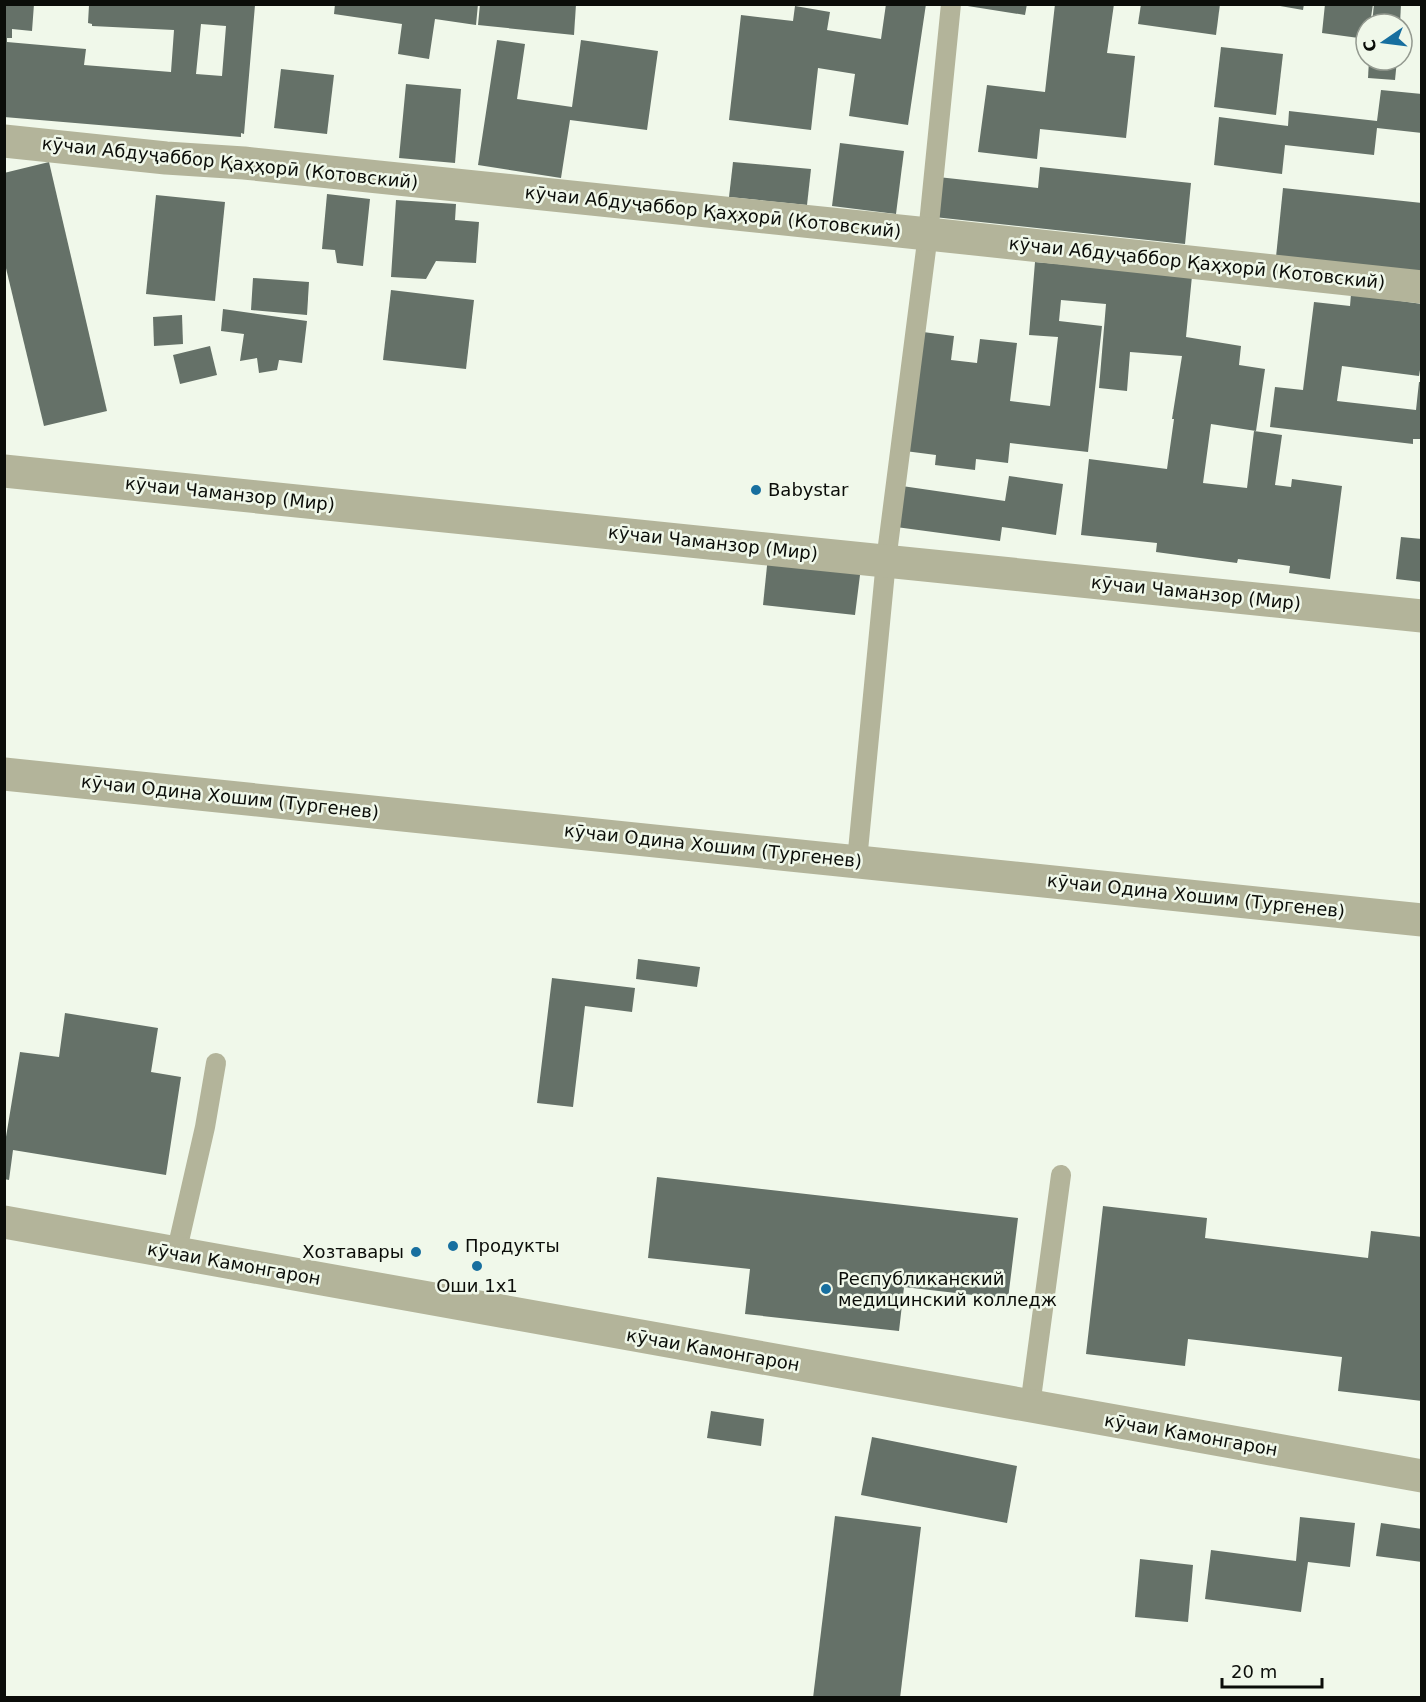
<svg xmlns="http://www.w3.org/2000/svg" width="1426" height="1702" viewBox="0 0 1426 1702" font-family="'DejaVu Sans',sans-serif">
	<rect width="100%" height="100%" fill="#f0f8ea"/>
	<g fill="#657168" fill-rule="evenodd">
		<path d="M4 4H34L32 31 12 29V38H7V42L86 49 84 65 171 72 174 30 92 26V24L88 23 89 5H255L244 134 241 133V137L4 117ZM201 24 226 26 222 76 196 74Z"/>
		<path d="M335 4 386 5 478 4 476 25 435 19 429 59 398 54 402 24 334 14Z"/>
		<path d="M480 4H576L574 35 478 25Z"/>
		<path d="M886 4H926L908 125 849 116 855 74 818 68 811 130 729 120 741 15 793 21 795 6 830 12 827 30 881 39Z"/>
		<path d="M955 4H1027L1025 15Z"/>
		<path d="M1055 4H1114L1107 53 1135 56 1126 138 1040 129 1037 159 978 152 987 85 1045 92Z"/>
		<path d="M1141 4H1220L1216 35 1138 24Z"/>
		<path d="M1269 4H1304L1303 10Z"/>
		<path d="M1325 4H1373L1370 24H1366V39L1322 33Z"/>
		<path d="M1374 4H1401L1400 24H1372Z"/>
		<path d="M497 40 525 44 517 99 572 107 581 40 658 51 647 130 570 120 561 178 478 165Z"/>
		<path d="M1221 47 1283 54 1276 115 1214 107Z"/>
		<path d="M1369 60H1397L1395 80 1368 78Z"/>
		<path d="M281 69 334 75 327 134 274 128Z"/>
		<path d="M406 84 461 89 455 163 399 158Z"/>
		<path d="M1381 90 1422 94V133L1377 128 1374 155 1285 145 1282 174 1214 165 1219 117 1288 126 1289 111 1377 121Z"/>
		<path d="M840 143 904 151 896 214 832 206Z"/>
		<path d="M49 162 107 411 44 426 4 260V173Z"/>
		<path d="M733 162 811 169 807 205 729 197Z"/>
		<path d="M1040 167 1191 183 1185 244 934 217 938 177 1038 188Z"/>
		<path d="M1283 188 1422 203V272L1276 257Z"/>
		<path d="M327 194 370 199 363 266 337 263 335 250 322 249Z"/>
		<path d="M156 195 225 202 215 301 146 294Z"/>
		<path d="M396 200 456 204 455 220 479 222 476 263 436 261 426 279 391 277Z"/>
		<path d="M1035 262 1192 276 1186 337 1241 346 1239 365 1265 369 1256 431 1211 424 1203 483 1247 488 1254 431 1282 435 1275 485 1291 487 1292 479 1342 486 1330 579 1289 573 1290 566 1238 559 1237 563 1156 552 1157 543 1081 535 1089 459 1167 469 1174 419H1172L1182 356 1130 352 1127 391 1099 388 1106 304 1061 300 1059 321 1102 326 1088 452 1010 443 1008 463 976 459 975 470 935 465 936 455 905 451 923 332 954 336 951 360 977 363 980 339 1017 343 1010 401 1050 406 1058 337 1029 335Z"/>
		<path d="M253 278 309 282 307 315 251 310Z"/>
		<path d="M391 290 474 300 466 369 383 360Z"/>
		<path d="M1351 294 1422 304V358L1419 376 1342 366 1337 401 1416 410 1419 382H1422V439H1413V444L1270 427 1275 387 1303 390 1314 302 1350 306Z"/>
		<path d="M223 309 307 321 302 363 279 360 277 370 259 373 257 358 240 361 244 334 221 331Z"/>
		<path d="M182 315 183 344 154 346 153 317Z"/>
		<path d="M210 346 217 375 180 384 173 355Z"/>
		<path d="M1009 476 1063 484 1056 535 1002 527 1000 541 896 527 902 486 1005 501Z"/>
		<path d="M1401 537 1422 539V582L1396 579Z"/>
		<path d="M768 556 861 567 855 615 763 605Z"/>
		<path d="M638 959 700 967 697 987 636 979Z"/>
		<path d="M552 978 635 988 632 1012 585 1006 573 1107 537 1103Z"/>
		<path d="M65 1013 158 1028 151 1072 181 1077 166 1175 13 1150 9 1180 4 1179V1149L20 1052 59 1057Z"/>
		<path d="M657 1177 1018 1218 1008 1299 904 1287 899 1331 745 1314 750 1269 648 1258Z"/>
		<path d="M1103 1206 1207 1218 1205 1238 1368 1258 1371 1231 1422 1237V1401L1338 1391 1342 1357 1188 1339 1185 1366 1086 1354Z"/>
		<path d="M711 1411 764 1419 761 1446 707 1438Z"/>
		<path d="M872 1437 1017 1466 1007 1523 861 1495Z"/>
		<path d="M835 1516 921 1527 900 1698H813Z"/>
		<path d="M1300 1517 1355 1523 1350 1567 1308 1562 1301 1612 1205 1599 1211 1550 1296 1561Z"/>
		<path d="M1381 1523 1422 1529V1562L1376 1556Z"/>
		<path d="M1140 1559 1193 1565 1188 1622 1135 1617Z"/>
	</g>
	<g fill="none" stroke-linecap="round" stroke-linejoin="round">
		<g stroke="#b3b49a" stroke-width="20">
			<path d="M857 861 886 561 928 234 951 4"/>
			<path d="M176 1254 205 1127 216 1063"/>
			<path d="M1030 1406 1061 1175"/>
		</g>
		<g stroke="#b3b49a" stroke-width="33">
			<path d="M4 141 166 158 244 163 928 234 1422 287"/>
			<path d="M4 471 1422 616"/>
			<path d="M4 774 1422 920"/>
			<path d="M4 1222 1422 1476"/>
		</g>
	</g>
	<g fill="#176f9f" stroke="#f0f8ea" stroke-width="2">
		<circle cx="756" cy="490" r="6"/>
		<circle cx="453" cy="1246" r="6"/>
		<circle cx="416" cy="1252" r="6"/>
		<circle cx="477" cy="1266" r="6"/>
		<circle cx="826" cy="1289" r="6"/>
	</g>
	<g text-anchor="middle" stroke-width="5" stroke-linejoin="round" paint-order="stroke">
		<g font-size="18" fill="#0b0d09" stroke="#f0f8ea">
			<text transform="translate(230 163) rotate(6)" y="6">кӯчаи Абдуҷаббор Қаҳҳорӣ (Котовский)</text>
			<text transform="translate(713 212) rotate(6)" y="6">кӯчаи Абдуҷаббор Қаҳҳорӣ (Котовский)</text>
			<text transform="translate(1197 263) rotate(6)" y="6">кӯчаи Абдуҷаббор Қаҳҳорӣ (Котовский)</text>
			<text transform="translate(230 494) rotate(6)" y="6">кӯчаи Чаманзор (Мир)</text>
			<text transform="translate(713 543) rotate(6)" y="6">кӯчаи Чаманзор (Мир)</text>
			<text transform="translate(1196 593) rotate(6)" y="6">кӯчаи Чаманзор (Мир)</text>
			<text transform="translate(230 797) rotate(6)" y="6">кӯчаи Одина Хошим (Тургенев)</text>
			<text transform="translate(713 846) rotate(6)" y="6">кӯчаи Одина Хошим (Тургенев)</text>
			<text transform="translate(1196 896) rotate(6)" y="6">кӯчаи Одина Хошим (Тургенев)</text>
			<text transform="translate(234 1264) rotate(10)" y="6">кӯчаи Камонгарон</text>
			<text transform="translate(713 1350) rotate(10)" y="6">кӯчаи Камонгарон</text>
			<text transform="translate(1191 1435) rotate(10)" y="6">кӯчаи Камонгарон</text>
		</g>
		<g font-size="18" fill="#0b0d09" stroke="#f0f8ea" text-anchor="start">
			<text x="768" y="496">Babystar</text>
			<text x="465" y="1252">Продукты</text>
			<text x="404" y="1258" text-anchor="end">Хозтавары</text>
			<text x="838" y="1285">Республиканский<tspan x="838" dy="21">медицинский колледж</tspan></text>
			<text x="477" y="1292" text-anchor="middle">Оши 1x1</text>
		</g>
	</g>
	<rect width="1426" height="1702" fill="none" stroke="#0b0d09" stroke-width="12"/>
	<g transform="translate(1384 42) rotate(256)"><circle r="28" fill="#f0f8ea" stroke="#949a90" stroke-width="1.5"/>
	<path d="M0-4.5L10 22L0 15L-10 22Z" fill="#176f9f"/>
	<text y="-9" font-size="16" font-weight="bold" text-anchor="middle" fill="#0b0d09">С</text>
	</g>
	<path d="M1222 1678v9h100v-9" fill="none" stroke="#0b0d09" stroke-width="3"/>
	<text x="1231" y="1678" font-size="18" fill="#0b0d09" stroke="#f0f8ea" stroke-width="4.5" paint-order="stroke">20 m</text>
</svg>
